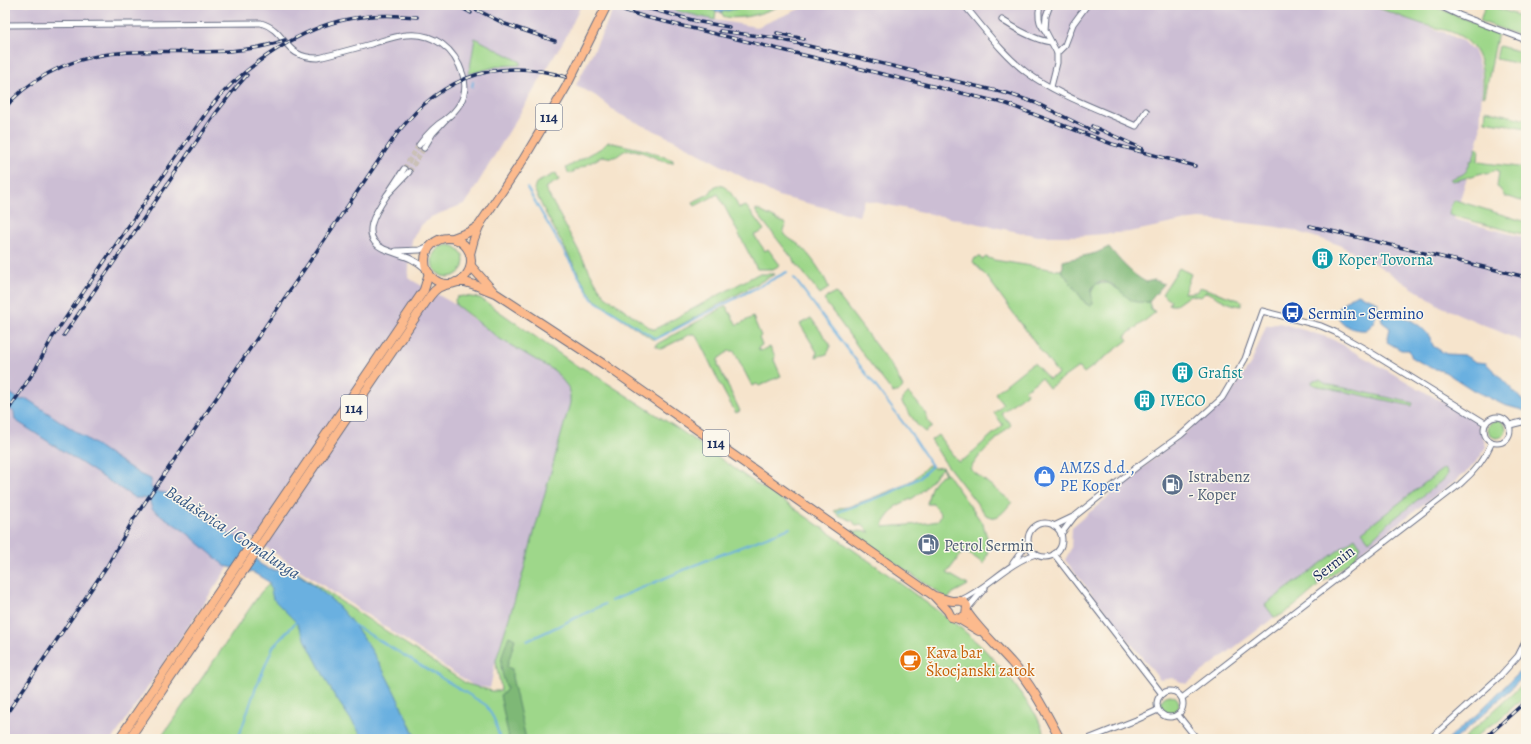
<svg xmlns="http://www.w3.org/2000/svg" width="1531" height="744" viewBox="0 0 1531 744" font-family="Alegreya,serif">
	<rect width="100%" height="100%" fill="#fbf7ec"/>
	<filter id="ink" filterUnits="userSpaceOnUse"><feTurbulence type="fractalNoise" baseFrequency=".025" numOctaves="2"/><feDisplacementMap in="SourceGraphic" scale="8" xChannelSelector="R" yChannelSelector="G"/><feConvolveMatrix kernelMatrix="1 2 1 2 8 2 1 2 1" color-interpolation-filters="sRGB"/></filter>
	<filter id="wash" filterUnits="userSpaceOnUse"><feTurbulence type="fractalNoise" baseFrequency=".012" numOctaves="4" result="noise"/><feDisplacementMap in="SourceGraphic" scale="16" xChannelSelector="R" yChannelSelector="G"/><feGaussianBlur stdDeviation="0.9" result="paint"/><feColorMatrix in="noise" values="0 0 0 0 0 0 0 0 0 0 0 0 0 0 0 0 0 1.4 0 .05"/><feComposite in="paint" operator="in"/></filter>
	<g filter="url(#wash)">
		<rect width="100%" height="100%" fill="#f6e4cc"/>
		<g fill="#ccbed4">
			<path d="M5 5H581L567 35 466 203 431 217 419 227 412 240 408 278 456 305 470 317 555 371 568 387 570 396V403L522 576 496 660 490 688 474 686 249 536 113 739H5Z"/>
			<path d="M615 5H653L715 20 757 27 809 5H1367L1446 33 1464 42 1473 50 1481 70 1482 83 1480 135 1454 219 1526 238V343L1440 306 1374 263 1337 244 1292 230 1271 226 1217 220 1199 219 1182 221 1130 232 1078 236H1038L864 200 859 216 778 196 676 141 617 113 596 96 576 85 598 42Z"/>
			<path d="M1280 323 1330 338 1476 421 1481 430 1486 447 1480 457 1469 470 1186 684 1172 678 1160 680 1065 560 1071 549 1072 527 1231 394 1252 361 1266 326Z"/>
		</g>
		<g fill="#9ed78a" stroke="#5c8374" fill-rule="evenodd">
			<path d="M653 5H695L716 11 715 20Z"/>
			<path d="M752 5H782C764 13 744 20 724 17L721 12Z"/>
			<path d="M1370 5H1430L1498 32 1485 96 1482 95C1486 73 1480 47 1460 36 1448 29 1434 28 1422 24 1404 18 1387 11 1370 5Z"/>
			<path d="M1485 5H1488L1526 18V38L1480 21Z"/>
			<path d="M475 38 521 62 520 65 499 66 469 74Z"/>
			<path d="M1499 46 1526 53V65L1496 59Z"/>
			<path d="M1486 110 1526 120V128L1485 121Z"/>
			<path d="M608 142 645 150 673 160V163C658 162 645 150 630 150 618 150 621 161 603 156L569 174 566 168 603 147Z"/>
			<path d="M1476 148H1479L1478 161 1485 163 1526 168V199L1523 201C1517 201 1511 196 1505 197L1501 190 1497 187 1499 171C1494 168 1492 172 1487 174L1482 173 1462 179 1452 181 1450 179C1462 175 1467 175 1470 161L1473 160Z"/>
			<path d="M556 173 559 180 545 188 596 283 605 296 652 329H655L758 274H775L655 339H652L595 300 587 289 543 208 534 189 536 183Z"/>
			<path d="M718 185C730 186 734 199 739 208L746 206 764 230 758 234 754 235 765 251 768 249 780 265 773 269H757L718 194 695 206 693 202 709 194 714 187Z"/>
			<path d="M1455 200 1526 222V235L1449 215 1451 205Z"/>
			<path d="M756 209 786 224 783 230C786 239 792 239 799 245 809 253 825 276 829 288L820 294 756 212Z"/>
			<circle cx="448" cy="261" r="16"/>
			<path d="M980 257 982 260 986 257 994 260 1056 270H1061L1086 304H1093L1091 293 1095 284 1108 283 1122 292 1133 301 1149 302 1151 309 1156 312 1125 336 1128 340 1084 373 1080 368H1077L1049 388 1041 378 1025 390 1027 393 1001 413 1011 425 980 455 970 469 1012 502C1004 511 998 522 986 515L944 461 931 440 938 435 958 462 966 458 1003 425 994 413 1003 404 995 393 1030 365 1034 363 1049 379 1058 374 987 277 973 262 975 258Z"/>
			<path d="M1179 268 1191 274 1184 293 1196 292 1200 287 1242 301 1241 306C1228 305 1218 297 1206 292L1201 297 1190 295 1176 305H1169L1171 301 1162 294Z"/>
			<path d="M836 293 893 368 903 387 899 391 893 393 866 358 824 300 828 296Z"/>
			<path d="M463 296 480 298 580 368 581 367 590 372 677 428 755 483 778 497 882 570 962 629 984 649 1007 674 1036 715 1047 739H160L261 592 287 566 467 684 492 691H501C501 680 496 671 496 660L522 576 570 403V396L568 387 555 371 500 339 456 305 455 300 457 297Z"/>
			<path d="M726 306 737 325 753 317 761 336 759 338 762 345 758 348 760 351 770 347 775 356 774 360 781 376 759 386 757 384 752 386 734 351H729L718 359V365L740 411 736 413C720 388 710 360 695 334H691L661 349 655 345Z"/>
			<path d="M811 318 830 344V348L827 354 816 357 817 352 800 324Z"/>
			<path d="M1320 380 1326 384 1413 403 1412 406 1314 385 1312 383V381Z"/>
			<path d="M908 393C914 399 920 405 925 413 927 418 928 422 932 427L925 432 918 426 902 403V399Z"/>
			<circle cx="1497" cy="429" r="9"/>
			<path d="M928 465 934 468 942 467 983 524 990 548 988 550 984 564 970 554 962 553 947 573 968 585 953 593 948 599 846 530 870 532 862 525 856 526 853 521 838 515 834 511 839 508 848 507 898 488 914 479ZM942 468 945 474C932 478 929 492 927 504H933L941 514C940 516 940 518 938 520 933 524 893 526 883 527L885 520 896 506 913 498 921 492Z"/>
			<path d="M1444 468 1447 472 1446 477 1385 526 1377 534 1369 541 1362 532Z"/>
			<path d="M1355 538 1360 546 1356 557 1324 581 1320 578 1316 582 1318 586C1310 593 1283 618 1274 617L1265 605Z"/>
			<path d="M1526 674V695L1495 723 1487 727 1473 739H1463L1523 684 1521 679Z"/>
			<circle cx="1170" cy="704" r="9"/>
		</g>
		<g fill="#7eb876" stroke="#4c746a">
			<path d="M1109 247C1119 260 1131 274 1146 282L1154 280 1164 284 1149 302C1144 302 1137 303 1133 301 1123 297 1111 275 1096 284 1089 288 1092 297 1093 304L1091 306 1086 304 1061 270 1063 267V261L1096 253Z"/>
			<path d="M509 636 515 639 507 667 512 669V677L526 739H509L500 695 504 693 507 688C498 665 500 659 509 636Z"/>
		</g>
		<g fill="#6ab0e0" stroke="#42709f">
			<path d="M695 5H752L721 12 716 11Z"/>
			<path d="M1358 294 1378 302 1374 323 1366 330C1353 331 1342 326 1336 314 1340 304 1348 298 1358 294Z"/>
			<path d="M1386 312C1403 314 1430 327 1433 346L1446 354 1464 355 1476 362 1486 363 1526 404V411L1504 405 1473 390 1445 372 1430 367 1412 358 1409 350H1401L1387 342 1390 328 1382 322 1381 315Z"/>
			<path d="M5 385 7 391 20 400 27 399 141 475 151 479V488L158 492 166 493 229 534 243 540 260 564 269 569 282 571 287 566C304 578 320 589 335 603 372 641 395 691 416 739H364L334 695 296 622 273 599 269 582 254 573 225 566 187 533 152 509 150 502 144 498H135L15 420 14 412 5 406Z"/>
			<path d="M1526 665V674L1517 683 1456 739H1448L1476 715Z"/>
		</g>
		<g fill="none" stroke-linecap="round" stroke-linejoin="round">
			<g stroke="#6ab0e0" stroke-width="2">
				<path d="M472 87 473 82"/>
				<path d="M527 188 592 299 656 339 787 272"/>
				<path d="M794 278 910 432 932 466 919 478 890 493 838 512"/>
				<path d="M611 601 712 558 790 528"/>
				<path d="M349 622 486 705 494 719 500 739"/>
				<path d="M527 641 605 604"/>
				<path d="M238 739 255 690 273 647 297 621"/>
			</g>
		</g>
	</g>
	<g filter="url(#ink)">
		<g fill="none" stroke-linecap="round" stroke-linejoin="round">
			<g stroke="#cac0b6" stroke-width="5" stroke-dasharray="5 2.5" stroke-linecap="butt">
				<path d="M404 169 419 145"/>
				<path d="M409 172 424 148"/>
			</g>
			<defs>
				<g id="street">
					<path d="M964 5C983 27 1002 54 1026 72 1057 95 1101 110 1136 126L1146 111"/>
					<path d="M1040 5C1038 13 1038 24 1045 30L1057 53V63L1051 87"/>
					<path d="M1438 5 1459 15 1526 40"/>
					<path d="M1002 20C1016 29 1034 40 1051 42"/>
					<path d="M5 25 261 23C288 31 282 58 318 58 335 54 353 49 371 44 382 41 394 36 406 35 434 32 455 49 463 75 469 94 460 108 446 119"/>
					<path d="M1045 30 1046 16 1050 5"/>
					<path d="M1057 53 1065 45 1073 24 1087 5"/>
					<path d="M419 145C427 134 434 126 446 119L433 133 424 148"/>
					<path d="M404 169 387 195 409 172"/>
					<path d="M387 195C377 210 358 237 384 249 401 256 411 256 426 269"/>
					<path d="M396 251 420 250 431 245"/>
					<circle cx="1497" cy="430" r="13"/>
					<path d="M1510 425 1526 421"/>
					<circle cx="1045" cy="540" r="17"/>
					<path d="M1054 526 1075 516 1138 466 1181 435 1222 398 1245 359 1262 311 1321 326 1335 332 1365 349 1485 423"/>
					<path d="M1061 534 1074 517"/>
					<path d="M1054 554 1162 694"/>
					<path d="M1013 563 1028 543"/>
					<path d="M961 600C988 588 1007 563 1036 554"/>
					<path d="M967 609 985 588"/>
					<circle cx="1170" cy="704" r="13"/>
					<path d="M1182 698 1460 484C1474 472 1485 459 1492 442"/>
					<path d="M1178 715 1197 739"/>
					<path d="M1088 739 1136 720 1158 710"/>
					<path d="M1430 739 1499 677 1518 656 1526 640"/>
				</g>
				<g id="primary">
					<circle cx="448" cy="261" r="23"/>
					<path d="M453 238 469 232 480 225"/>
					<path d="M470 254 474 239 480 224 523 160 548 118 566 87 607 5"/>
					<path d="M471 266 493 291"/>
					<path d="M456 282H465L475 285 495 293 605 365 934 596 948 611 951 617 959 619 966 615 967 606C963 599 960 601 953 601 947 601 940 597 934 596"/>
					<path d="M967 612C980 631 997 646 1012 663 1032 685 1046 713 1060 739"/>
					<path d="M959 619 979 631"/>
					<path d="M119 739 424 290 429 273"/>
					<path d="M129 739 430 296C436 288 440 286 449 284"/>
				</g>
			</defs>
			<use href="#street" stroke="#686e84" stroke-width="7"/>
			<use href="#primary" stroke="#686e84" stroke-width="10"/>
			<use href="#street" stroke="#fff" stroke-width="5"/>
			<use href="#primary" stroke="#fcba8d" stroke-width="8"/>
			<defs>
				<g id="rail">
					<path d="M457 5 471 13"/>
					<path d="M467 5 505 24 555 41"/>
					<path d="M635 5 700 22 729 27"/>
					<path d="M615 7 645 17 1007 104 1112 144 1195 166"/>
					<path d="M720 31 775 38 1009 94 1036 103 1097 133"/>
					<path d="M777 33 804 39"/>
					<path d="M5 108C16 94 31 83 47 74 123 31 208 68 285 40"/>
					<path d="M1092 126 1143 149"/>
					<path d="M1310 226 1526 277"/>
					<path d="M64 335 216 113 233 91 247 75"/>
					<path d="M5 415 35 370 52 338 208 110C225 88 244 71 268 55 318 21 358 11 417 17"/>
					<path d="M5 716 107 566 133 520 144 504 398 132C406 123 414 113 423 105 465 69 514 61 566 77"/>
					<path d="M1484 739 1526 701"/>
				</g>
			</defs>
			<use href="#rail" stroke="#1b2f5e" stroke-width="3.5"/>
			<use href="#rail" stroke="#fbf7ec" stroke-width="2" stroke-dasharray="6" stroke-linecap="butt"/>
		</g>
	</g>
	<defs>
		<symbol id="building-disc" viewBox="-11 -11 22 22"><circle r="9.5" fill="#0f9aa8" stroke="#fbf7ec"/><path d="M-4-6H4V6H1V3H-1V6H-4ZM-2.5-4.3h1.7v1.8h-1.7ZM.8-4.3h1.7v1.8H.8ZM-2.5-1h1.7V.8h-1.7ZM.8-1h1.7V.8H.8Z" fill="#fff"/></symbol>
		<symbol id="bus-disc" viewBox="-11 -11 22 22"><circle r="9.5" fill="#1a4fb4" stroke="#fbf7ec"/><path d="M-5-6H5V4H4V6H2V4H-2V6H-4V4H-5ZM-3.5-4V0h7V-4ZM-3.5 1.2v1.5H-2V1.2ZM2 1.2v1.5H3.5V1.2Z" fill="#fff"/></symbol>
		<symbol id="shop-disc" viewBox="-11 -11 22 22"><circle r="9.5" fill="#3f7fe0" stroke="#fbf7ec"/><path d="M-5-2.5h2.3a2.7 3.5 0 0 1 5.4 0H5L5.5 6h-11ZM-1.5-2.5h3a1.5 2.3 0 0 0-3 0Z" fill="#fff"/></symbol>
		<symbol id="fuel-disc" viewBox="-11 -11 22 22"><circle r="9.5" fill="#5c6f8a" stroke="#fbf7ec"/><path d="M-5.5-6h7V0h2V4h1.3V-2.5L3-4.5l.8-.8L6-3V5H2.5V1h-1V6h-7ZM-4.2-4.7v3.2H.2V-4.7Z" fill="#fff"/></symbol>
		<symbol id="cafe-disc" viewBox="-11 -11 22 22"><circle r="9.5" fill="#e8710a" stroke="#fbf7ec"/><path d="M-5.5-4.5H6V0H3Q3 3.5 0 3.5H-2.5Q-5.5 3.5-5.5 0ZM3-3.2v2h1.7v-2ZM-6 4.5H4V6H-6Z" fill="#fff"/></symbol>
	</defs>
	<g fill-rule="evenodd">
		<use href="#building-disc" x="1310" y="246" width="25" height="25"/>
		<use href="#bus-disc" x="1280" y="300" width="25" height="25"/>
		<use href="#building-disc" x="1170" y="360" width="25" height="25"/>
		<use href="#building-disc" x="1132" y="388" width="25" height="25"/>
		<use href="#shop-disc" x="1032" y="464" width="25" height="25"/>
		<use href="#fuel-disc" x="1160" y="472" width="25" height="25"/>
		<use href="#fuel-disc" x="916" y="532" width="25" height="25"/>
		<use href="#cafe-disc" x="898" y="648" width="25" height="25"/>
	</g>
	<g text-anchor="middle" stroke-width="3" stroke-linejoin="round" paint-order="stroke">
		<g fill="#fbf7ec" stroke="#5e6b89" stroke-width="1">
			<rect x="536" y="104" width="26" height="26" rx="3"/>
			<rect x="341" y="395" width="26" height="26" rx="3"/>
			<rect x="703" y="430" width="26" height="26" rx="3"/>
		</g>
		<g font-size="15" font-weight="bold" fill="#1b2f5e">
			<text x="549" y="122">114</text>
			<text x="354" y="413">114</text>
			<text x="716" y="448">114</text>
		</g>
		<g font-size="16" fill="#0d838f" stroke="#fbf7ec" text-anchor="start">
			<text x="1338" y="265">Koper Tovorna</text>
			<text x="1198" y="378">Grafist</text>
			<text x="1160" y="406">IVECO</text>
		</g>
		<g font-size="16" fill="#164399" stroke="#fbf7ec" text-anchor="start">
			<text x="1308" y="319">Sermin - Sermino</text>
		</g>
		<g font-size="16" fill="#366cbe" stroke="#fbf7ec" text-anchor="start">
			<text x="1060" y="473">AMZS d.d.,<tspan x="1060" dy="18">PE Koper</tspan></text>
		</g>
		<g font-size="16" fill="#4e5e75" stroke="#fbf7ec" text-anchor="start">
			<text x="1188" y="482">Istrabenz<tspan x="1188" dy="18">- Koper</tspan></text>
			<text x="944" y="551">Petrol Sermin</text>
		</g>
		<g font-size="16" fill="#1b2f5e" stroke="#fbf7ec">
			<text transform="translate(1333 563) rotate(-37)" y="6">Sermin</text>
		</g>
		<g font-size="16" fill="#c56008" stroke="#fbf7ec" text-anchor="start">
			<text x="926" y="658">Kava bar<tspan x="926" dy="18">Škocjanski zatok</tspan></text>
		</g>
		<g font-size="17" font-style="italic" fill="#335685" stroke="#fbf7ec">
			<text transform="translate(233 532) rotate(33)" y="6">Badaševica / Cornalunga</text>
		</g>
	</g>
	<rect width="1531" height="744" fill="none" stroke="#fbf7ec" stroke-width="20"/>
</svg>
